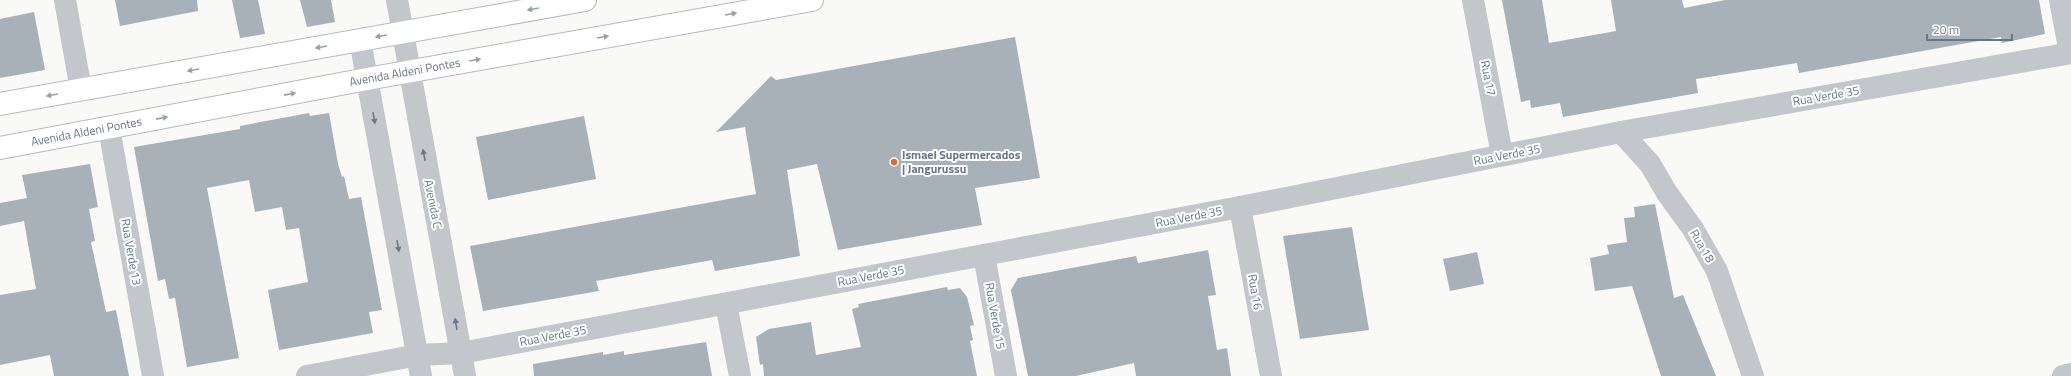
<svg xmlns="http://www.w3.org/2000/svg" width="2071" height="376" viewBox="0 0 2071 376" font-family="'Titillium Web',sans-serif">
	<rect width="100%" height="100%" fill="#f9f9f7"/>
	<g fill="#a9b1b8">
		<path d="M115 0H197L198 11 120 26Z"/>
		<path d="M232 0H258L265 34 240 38Z"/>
		<path d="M300 0H331L335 22 307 27Z"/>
		<path d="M1502 0H1542L1549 43 1616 31 1611 0H1682L1684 8 1725 0H2039L2045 34 2002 43 2001 37 1799 73 1797 63 1696 79 1698 93 1563 117 1560 103 1531 108 1530 100 1521 102Z"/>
		<path d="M34 12 45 70 0 78V19Z"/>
		<path d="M1015 37 1040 178 975 188 982 225 838 250 817 164 787 170 800 256 715 271 712 260 596 281 599 291 483 311 470 246 756 194 745 127 716 132 771 76 776 80Z"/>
		<path d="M309 113 310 116 329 113 338 164 342 177 344 176 349 199 361 197 382 310 369 312 373 333 279 350 268 290 308 282 299 228 286 230 282 207 255 212 249 180 207 188 239 358 187 367 175 298 169 299 165 279 158 281 134 147 240 129V126Z"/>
		<path d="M584 116 596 179 488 200 476 137Z"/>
		<path d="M90 164 98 207 89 209 95 241 91 242 106 312 116 310 129 376H54L50 355 0 365V295L36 289 24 221 0 226V203L27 198 22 175Z"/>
		<path d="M1655 204 1674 298 1683 295 1716 376H1661L1632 286 1595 291 1590 258 1609 254 1607 245 1627 242 1624 218 1635 217 1634 207Z"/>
		<path d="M1352 227 1369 330 1300 339 1283 236Z"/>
		<path d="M1208 250 1216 295 1208 296 1217 350 1227 348 1231 376H1136L1134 363 1076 376H1028L1011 290 1018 278 1136 256 1138 263Z"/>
		<path d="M1477 252 1484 284 1450 291 1443 259Z"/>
		<path d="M947 287 948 290 960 288 967 297 974 325 970 326 973 340 970 341 977 376H764L763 364 760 365 756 337 769 329 811 322 816 355 861 347 852 309 859 307 858 304Z"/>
		<path d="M706 342 712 376H534L533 364 603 352V355L624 351V355Z"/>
	</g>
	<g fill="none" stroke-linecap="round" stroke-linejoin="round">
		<defs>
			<g id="secondary">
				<path d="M0 104 585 0"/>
				<path id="s1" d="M0 148 367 79 812 0"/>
			</g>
		</defs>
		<use href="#secondary" stroke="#b5babf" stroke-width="24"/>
		<g stroke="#c3c6cb" stroke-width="22">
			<path d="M65 0 81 90"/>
			<path d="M397 0 465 376"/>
			<path d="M1473 0 1502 155"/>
			<path d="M2060 0 2070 53"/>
			<path d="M360 40 421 376"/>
			<path d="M109 128 153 376"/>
			<path d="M1621 132 1650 164 1667 193 1693 229 1717 271 1753 376"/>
			<path d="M1240 207 1271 376"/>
			<path d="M984 255 1006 376"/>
			<path d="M726 304 740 376"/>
			<path d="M307 376 418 355 461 353 1240 207 1621 132 2071 53"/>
			<path d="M2063 376 2071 374"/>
		</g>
		<use href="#secondary" stroke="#fff" stroke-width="22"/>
	</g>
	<defs><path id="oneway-solid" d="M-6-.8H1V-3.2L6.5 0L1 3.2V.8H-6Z"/></defs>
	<g fill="#96a0ac">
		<use href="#oneway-solid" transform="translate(533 9) rotate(170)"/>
		<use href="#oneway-solid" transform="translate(731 14) rotate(-10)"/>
		<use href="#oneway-solid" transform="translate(381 36) rotate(170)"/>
		<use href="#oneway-solid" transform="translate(603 37) rotate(-10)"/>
		<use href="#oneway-solid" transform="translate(321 47) rotate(170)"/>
		<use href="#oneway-solid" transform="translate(475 60) rotate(-10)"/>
		<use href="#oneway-solid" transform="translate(193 70) rotate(170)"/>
		<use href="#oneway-solid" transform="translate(290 94) rotate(-11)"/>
		<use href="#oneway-solid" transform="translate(52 95) rotate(170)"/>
		<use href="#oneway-solid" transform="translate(162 118) rotate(-11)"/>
	</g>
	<g fill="#697788">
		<use href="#oneway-solid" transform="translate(374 118) rotate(80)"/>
		<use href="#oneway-solid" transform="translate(424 155) rotate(-101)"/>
		<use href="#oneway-solid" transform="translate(398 246) rotate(80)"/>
		<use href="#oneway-solid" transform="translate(456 324) rotate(-100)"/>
	</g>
	<circle fill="#e36a2e" stroke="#fff" stroke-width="1.5" cx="894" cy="162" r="4"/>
	<g text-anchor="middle" stroke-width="4" stroke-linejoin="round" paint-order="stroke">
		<g font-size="12" fill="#697788" stroke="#fff">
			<text dy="4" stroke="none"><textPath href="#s1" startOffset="412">Avenida Aldeni Pontes</textPath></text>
			<text transform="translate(1488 78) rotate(79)" y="4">Rua 17</text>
			<text transform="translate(1826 96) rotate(-10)" y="4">Rua Verde 35</text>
			<text dy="4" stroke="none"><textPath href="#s1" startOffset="88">Avenida Aldeni Pontes</textPath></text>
			<text transform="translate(1507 155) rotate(-11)" y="4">Rua Verde 35</text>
			<text transform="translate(433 204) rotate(79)" y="4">Avenida C</text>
			<text transform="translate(1189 217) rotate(-11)" y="4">Rua Verde 35</text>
			<text transform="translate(1702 246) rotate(60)" y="4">Rua 18</text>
			<text transform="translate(131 252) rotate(80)" y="4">Rua Verde 13</text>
			<text transform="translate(871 276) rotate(-11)" y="4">Rua Verde 35</text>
			<text transform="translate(1255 292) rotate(80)" y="4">Rua 16</text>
			<text transform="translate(995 316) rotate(80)" y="4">Rua Verde 15</text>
			<text transform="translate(553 336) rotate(-11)" y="4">Rua Verde 35</text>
		</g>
		<g font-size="12" font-weight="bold" fill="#697788" stroke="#fff" text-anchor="start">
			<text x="902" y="159">Ismael Supermercados<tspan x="902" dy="14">| Jangurussu</tspan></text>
		</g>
	</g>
	<path d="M1927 34v6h85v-6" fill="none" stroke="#697788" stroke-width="2"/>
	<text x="1933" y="34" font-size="12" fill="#697788" stroke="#ffffff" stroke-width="3" paint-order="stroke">20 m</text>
</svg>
